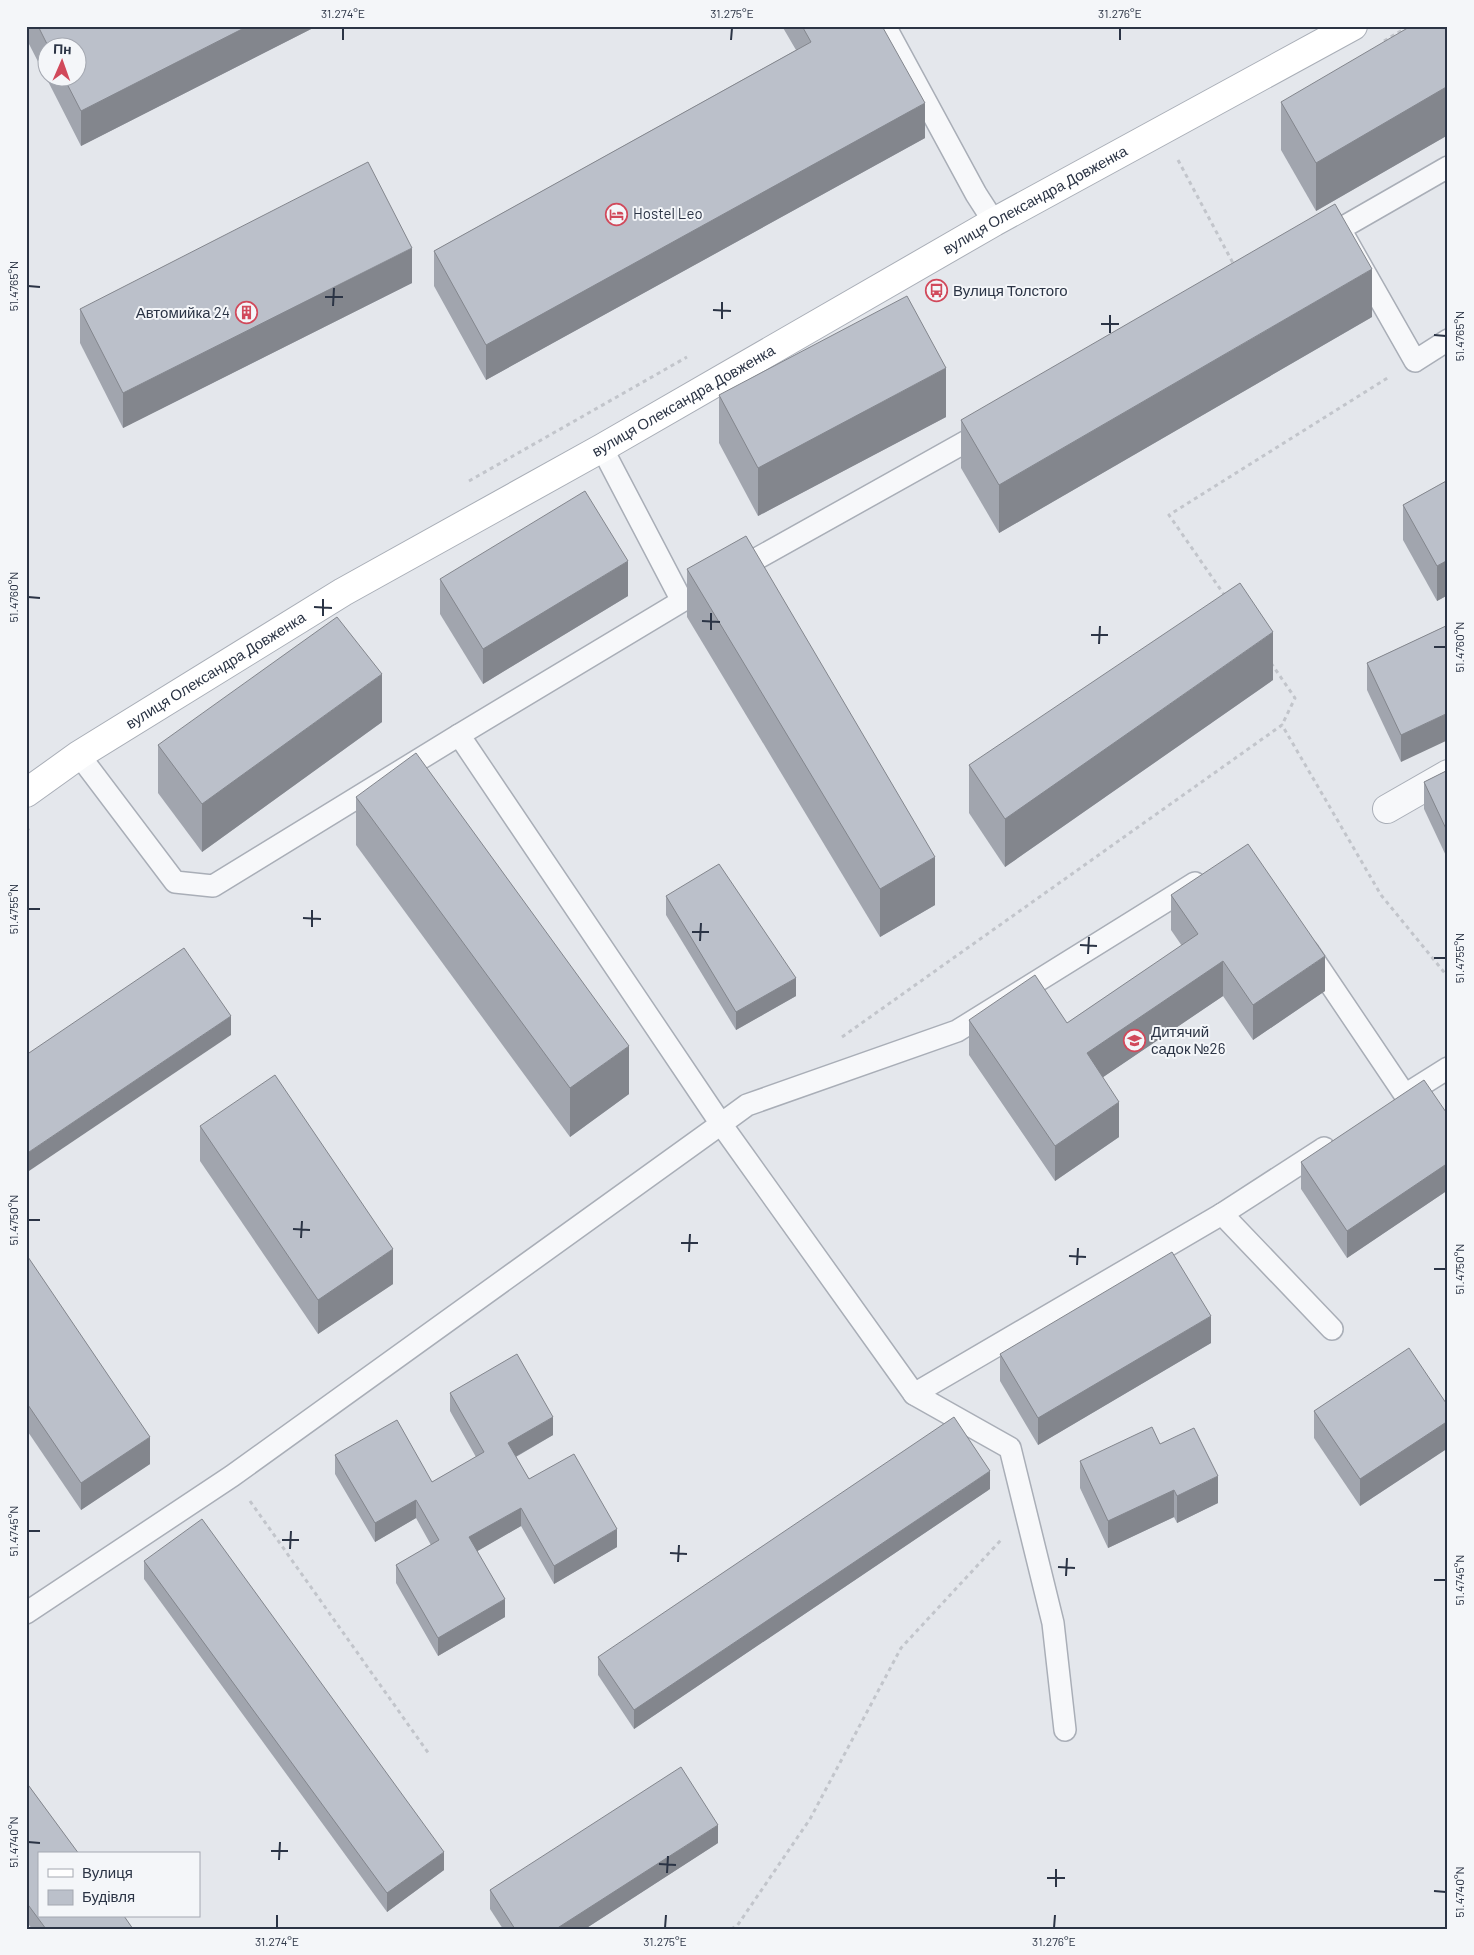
<svg xmlns="http://www.w3.org/2000/svg" width="1474" height="1955" viewBox="0 0 1474 1955" font-family="Barlow,sans-serif">
	<rect width="100%" height="100%" fill="#e4e7ec"/>
	<g fill="none" stroke-linecap="round" stroke-linejoin="round">
		<defs>
			<g id="service">
				<path d="M885 26 976 194 994 222"/>
				<path d="M1448 167 1340 229 1415 361 1448 340"/>
				<path d="M733 572 985 431"/>
				<path d="M79 755 175 882 213 886 459 735"/>
				<path d="M1308 951 1405 1095 1448 1068"/>
				<path d="M1222 1214 1324 1148"/>
				<path d="M914 1394 1222 1214 1332 1329"/>
				<path d="M26 1613 232 1476 721 1124 459 735 682 601 602 448"/>
				<path d="M1065 1730 1053 1623 1010 1448 914 1394 721 1124 747 1105 957 1031 1195 883"/>
			</g>
			<path id="minor" d="M1387 809 1448 774"/>
			<g id="secondary">
				<path id="s1" d="M26 793 79 755 343 592 602 448 994 222 1353 26"/>
			</g>
		</defs>
		<use href="#service" stroke="#a9aeb7" stroke-width="24"/>
		<use href="#minor" stroke="#a9aeb7" stroke-width="30"/>
		<use href="#secondary" stroke="#a9aeb7" stroke-width="30"/>
		<g stroke="#c2c5cb" stroke-width="3" stroke-dasharray="4 4" stroke-linecap="butt">
			<path d="M1384 41 1409 26"/>
			<path d="M1178 160 1234 265"/>
			<path d="M469 481 687 357"/>
			<path d="M1225 596 1169 515 1389 377"/>
			<path d="M1271 663 1295 698 1282 725"/>
			<path d="M26 831 32 826"/>
			<path d="M842 1037 1282 725 1381 895 1448 977"/>
			<path d="M250 1501 429 1754"/>
			<path d="M731 1929 737 1926 810 1819 901 1648 1001 1540"/>
		</g>
		<use href="#service" stroke="#f7f8fa" stroke-width="21"/>
		<use href="#minor" stroke="#f7f8fa" stroke-width="28"/>
		<use href="#secondary" stroke="#fff" stroke-width="28"/>
	</g>
	<g fill="#a1a5ae" fill-rule="evenodd">
		<path d="M29 26H317L81 146 29 44ZM48 48H78V78H48Z"/>
		<path d="M782 26H882L925 138 486 380 434 286V251L796 50Z"/>
		<path d="M1448 26V135L1316 211 1281 150V102Z"/>
		<path d="M412 283 123 428 80 343V309Z"/>
		<path d="M1372 317 999 533 961 468V420Z"/>
		<path d="M719 395 946 417 758 516 719 443Z"/>
		<path d="M1448 480V595L1437 601 1403 540V505Z"/>
		<path d="M687 569 935 905 880 937 687 617Z"/>
		<path d="M440 579 628 596 483 684 440 614Z"/>
		<path d="M1448 625 1401 762 1367 690V663Z"/>
		<path d="M1273 680 1005 867 969 813V765Z"/>
		<path d="M382 722 202 852 158 793V745Z"/>
		<path d="M1448 770V860L1424 809V782Z"/>
		<path d="M356 797 629 1094 570 1137 356 845Z"/>
		<path d="M1171 895 1325 991 1253 1040 1223 996 1103 1077 1119 1137 1055 1181 969 1055V1020L1067 1023 1182 946 1171 930Z"/>
		<path d="M666 896 796 996 736 1030 666 915Z"/>
		<path d="M1448 1115V1190L1347 1258 1301 1189V1162Z"/>
		<path d="M200 1126 393 1284 318 1334 200 1161Z"/>
		<path d="M26 1258 150 1464 81 1510 26 1429Z"/>
		<path d="M1211 1343 1038 1445 1000 1381V1354Z"/>
		<path d="M450 1393 553 1435 516 1457 529 1479 617 1547 554 1584 521 1526 477 1551 505 1617 438 1656 396 1583V1565L431 1545 416 1518 375 1542 335 1474V1455L432 1482 476 1457 450 1411Z"/>
		<path d="M1448 1406V1448L1360 1506 1314 1438V1411Z"/>
		<path d="M1160 1444 1218 1503 1177 1523 1174 1517 1108 1548 1080 1488V1461Z"/>
		<path d="M990 1489 634 1729 598 1675V1657Z"/>
		<path d="M144 1561 444 1870 387 1912 144 1579Z"/>
		<path d="M26 1782 133 1929H32L26 1921Z"/>
		<path d="M718 1843 585 1929H503L490 1909V1890Z"/>
	</g>
	<g fill="#83868d">
		<path d="M248 26H317L81 146V111Z"/>
		<path d="M1448 86V135L1316 211V163Z"/>
		<path d="M925 103V138L486 380V345Z"/>
		<path d="M412 248V283L123 428V393Z"/>
		<path d="M1372 269V317L999 533V485Z"/>
		<path d="M946 368V417L758 516V468Z"/>
		<path d="M1448 560V595L1437 601V566Z"/>
		<path d="M628 561V596L483 684V649Z"/>
		<path d="M1273 632V680L1005 867V819Z"/>
		<path d="M382 674V722L202 852V804Z"/>
		<path d="M1448 713V740L1401 762V735Z"/>
		<path d="M935 857V905L880 937V889Z"/>
		<path d="M1325 956V991L1253 1040V1005Z"/>
		<path d="M1223 961V996L1087 1088V1053Z"/>
		<path d="M796 978V996L736 1030V1012Z"/>
		<path d="M231 1016V1035L26 1173V1154Z"/>
		<path d="M629 1046V1094L570 1137V1088Z"/>
		<path d="M1119 1102V1137L1055 1181V1146Z"/>
		<path d="M1448 1163V1190L1347 1258V1231Z"/>
		<path d="M393 1249V1284L318 1334V1300Z"/>
		<path d="M1211 1316V1343L1038 1445V1418Z"/>
		<path d="M553 1417V1435L508 1461V1443Z"/>
		<path d="M1448 1421V1448L1360 1506V1479Z"/>
		<path d="M150 1437V1464L81 1510V1483Z"/>
		<path d="M990 1471V1489L634 1729V1710Z"/>
		<path d="M1218 1476V1503L1177 1523V1496Z"/>
		<path d="M1174 1490V1517L1108 1548V1521Z"/>
		<path d="M416 1500V1518L375 1542V1523Z"/>
		<path d="M521 1508V1526L469 1556V1537Z"/>
		<path d="M617 1529V1547L554 1584V1566Z"/>
		<path d="M505 1599V1617L438 1656V1638Z"/>
		<path d="M718 1825V1843L585 1929H556Z"/>
		<path d="M444 1852V1870L387 1912V1893Z"/>
	</g>
	<g fill="#bbc0ca" stroke="#83868d">
		<path d="M38 26H248L81 111 64 78H78V48H49Z"/>
		<path d="M802 26H882L925 103 486 345 434 251 811 42Z"/>
		<path d="M1411 26H1448V86L1316 163 1281 102Z"/>
		<path d="M368 162 412 248 123 393 80 309Z"/>
		<path d="M1335 204 1372 269 999 485 961 420Z"/>
		<path d="M907 296 946 368 758 468 719 395Z"/>
		<path d="M1448 480V560L1437 566 1403 505Z"/>
		<path d="M585 491 628 561 483 649 440 579Z"/>
		<path d="M746 536 935 857 880 889 687 569Z"/>
		<path d="M1240 583 1273 632 1005 819 969 765Z"/>
		<path d="M337 617 382 674 202 804 158 745Z"/>
		<path d="M1448 625V713L1401 735 1367 663Z"/>
		<path d="M416 753 629 1046 570 1088 356 797Z"/>
		<path d="M1448 770V833L1424 782Z"/>
		<path d="M1248 844 1325 956 1253 1005 1223 961 1087 1053 1119 1102 1055 1146 969 1020 1035 975 1067 1023 1198 934 1171 895Z"/>
		<path d="M719 864 796 978 736 1012 666 896Z"/>
		<path d="M184 948 231 1016 26 1154V1055Z"/>
		<path d="M275 1075 393 1249 318 1300 200 1126Z"/>
		<path d="M1424 1080 1448 1115V1163L1347 1231 1301 1162Z"/>
		<path d="M1172 1252 1211 1316 1038 1418 1000 1354Z"/>
		<path d="M28 1257 150 1437 81 1483 26 1402V1258Z"/>
		<path d="M1409 1348 1448 1406V1421L1360 1479 1314 1411Z"/>
		<path d="M517 1354 553 1417 508 1443 529 1479 574 1454 617 1529 554 1566 521 1508 469 1537 505 1599 438 1638 396 1565 439 1540 416 1500 375 1523 335 1455 397 1420 432 1482 484 1452 450 1393Z"/>
		<path d="M954 1417 990 1471 634 1710 598 1657Z"/>
		<path d="M1152 1427 1160 1444 1194 1428 1218 1476 1177 1496 1174 1490 1108 1521 1080 1461Z"/>
		<path d="M202 1519 444 1852 387 1893 144 1561Z"/>
		<path d="M681 1767 718 1825 556 1929H515L490 1890Z"/>
		<path d="M26 1782 79 1854H39V1916H124L133 1929H46L26 1902Z"/>
	</g>
	<path fill="none" stroke="#2b3445" stroke-width="2" d="M343 40V28M731 40 732 28M1120 40V28M28 286 40 287M325 297H343M333 306 334 288M713 310 731 311M722 319V302M1101 324H1119M1110 333V315M1434 335 1446 336M28 597 40 598M314 607 332 608M323 616V599M702 621 720 622M711 630V613M1091 635H1108M1099 644 1100 626M1434 647H1446M28 909H40M303 918 321 919M312 927V910M692 932H709M700 941 701 923M1080 945 1097 946M1088 954 1089 937M1434 958H1446M28 1220H40M293 1229 310 1230M301 1238 302 1221M681 1243H698M689 1252 690 1234M1069 1256 1086 1257M1077 1265 1078 1248M1434 1269H1446M28 1531H40M282 1540H299M290 1549 291 1531M670 1553 687 1554M678 1562 679 1545M1058 1567 1075 1568M1066 1576 1067 1558M1434 1580H1446M28 1842 40 1843M271 1851H288M279 1860 280 1842M659 1864 676 1865M667 1873 668 1856M1047 1878H1065M1056 1887V1869M1434 1891 1446 1892M277 1928V1915M665 1928 666 1915M1054 1928 1055 1915"/>
	<defs>
		<symbol id="hotel-ring" viewBox="-11 -11 22 22"><circle r="9.5" fill="#f4f6f9" stroke="#d1495b" stroke-width="1.5"/><path d="M-6-4.5h1.5V1H6V5H4.5V3h-9V5H-6ZM-4 0a1.8 1.8 0 1 1 3.6 0ZM.5 0V-2.5h3Q6-2.5 6 0Z" fill="#d1495b"/></symbol>
		<symbol id="bus-ring" viewBox="-11 -11 22 22"><circle r="9.5" fill="#f4f6f9" stroke="#d1495b" stroke-width="1.5"/><path d="M-5-6H5V4H4V6H2V4H-2V6H-4V4H-5ZM-3.5-4V0h7V-4ZM-3.5 1.2v1.5H-2V1.2ZM2 1.2v1.5H3.5V1.2Z" fill="#d1495b"/></symbol>
		<symbol id="building-ring" viewBox="-11 -11 22 22"><circle r="9.5" fill="#f4f6f9" stroke="#d1495b" stroke-width="1.5"/><path d="M-4-6H4V6H1V3H-1V6H-4ZM-2.5-4.3h1.7v1.8h-1.7ZM.8-4.3h1.7v1.8H.8ZM-2.5-1h1.7V.8h-1.7ZM.8-1h1.7V.8H.8Z" fill="#d1495b"/></symbol>
		<symbol id="school-ring" viewBox="-11 -11 22 22"><circle r="9.5" fill="#f4f6f9" stroke="#d1495b" stroke-width="1.5"/><path d="M0-5L7-2L0 1L-7-2ZM-4 1L0 2.5L4 1V4Q0 6-4 4Z" fill="#d1495b"/></symbol>
	</defs>
	<g fill-rule="evenodd">
		<use href="#hotel-ring" x="604" y="202" width="25" height="25"/>
		<use href="#bus-ring" x="924" y="278" width="25" height="25"/>
		<use href="#building-ring" x="234" y="300" width="25" height="25"/>
		<use href="#school-ring" x="1122" y="1028" width="25" height="25"/>
	</g>
	<g text-anchor="middle" stroke-width="4" stroke-linejoin="round" paint-order="stroke">
		<g font-size="15" fill="#2b3445" stroke="#f4f6f9">
			<text dy="5" stroke="none"><textPath href="#s1" startOffset="1171">вулиця Олександра Довженка</textPath></text>
			<text dy="5" stroke="none"><textPath href="#s1" startOffset="766">вулиця Олександра Довженка</textPath></text>
			<text dy="5" stroke="none"><textPath href="#s1" startOffset="226">вулиця Олександра Довженка</textPath></text>
		</g>
		<g font-size="15" fill="#2b3445" stroke="#f4f6f9" text-anchor="start">
			<text x="633" y="219">Hostel Leo</text>
			<text x="953" y="296">Вулиця Толстого</text>
			<text x="230" y="318" text-anchor="end">Автомийка 24</text>
			<text x="1151" y="1037">Дитячий<tspan x="1151" dy="17">садок №26</tspan></text>
		</g>
	</g>
	<rect width="1474" height="1955" fill="none" stroke="#f4f6f9" stroke-width="55"/>
	<rect x="38" y="1852" width="162" height="65" fill="#f4f6f9" stroke="#a4a8b1"/>
	<rect x="48" y="1869" width="25" height="8" fill="#ffffff" stroke="#a4a8b1"/>
	<text x="82" y="1878" font-size="15" fill="#2b3445">Вулиця</text>
	<rect x="48" y="1890" width="25" height="15" fill="#bbc0ca" stroke="#a4a8b1"/>
	<text x="82" y="1902" font-size="15" fill="#2b3445">Будівля</text>
	<g transform="translate(62 62) rotate(2)"><circle r="24" fill="#f4f6f9" stroke="#a4a8b1"/>
	<path d="M0-4L9 19L0 12L-9 19Z" fill="#d1495b"/>
	<text y="-8" font-size="14" font-weight="bold" text-anchor="middle" fill="#2b3445">Пн</text>
	</g>
	<rect x="28" y="28" width="1418" height="1900" fill="none" stroke="#2b3445" stroke-width="2"/>
	<g font-size="12" text-anchor="middle" fill="#2b3445">
		<text x="343" y="18">31.274°E</text>
		<text x="732" y="18">31.275°E</text>
		<text x="1120" y="18">31.276°E</text>
		<text transform="translate(14 286) rotate(-90)" y="4">51.4765°N</text>
		<text transform="translate(1460 336) rotate(-90)" y="4">51.4765°N</text>
		<text transform="translate(14 597) rotate(-90)" y="4">51.4760°N</text>
		<text transform="translate(1460 647) rotate(-90)" y="4">51.4760°N</text>
		<text transform="translate(14 909) rotate(-90)" y="4">51.4755°N</text>
		<text transform="translate(1460 958) rotate(-90)" y="4">51.4755°N</text>
		<text transform="translate(14 1220) rotate(-90)" y="4">51.4750°N</text>
		<text transform="translate(1460 1269) rotate(-90)" y="4">51.4750°N</text>
		<text transform="translate(14 1531) rotate(-90)" y="4">51.4745°N</text>
		<text transform="translate(1460 1580) rotate(-90)" y="4">51.4745°N</text>
		<text transform="translate(14 1842) rotate(-90)" y="4">51.4740°N</text>
		<text transform="translate(1460 1892) rotate(-90)" y="4">51.4740°N</text>
		<text x="277" y="1946">31.274°E</text>
		<text x="665" y="1946">31.275°E</text>
		<text x="1054" y="1946">31.276°E</text>
	</g>
</svg>
